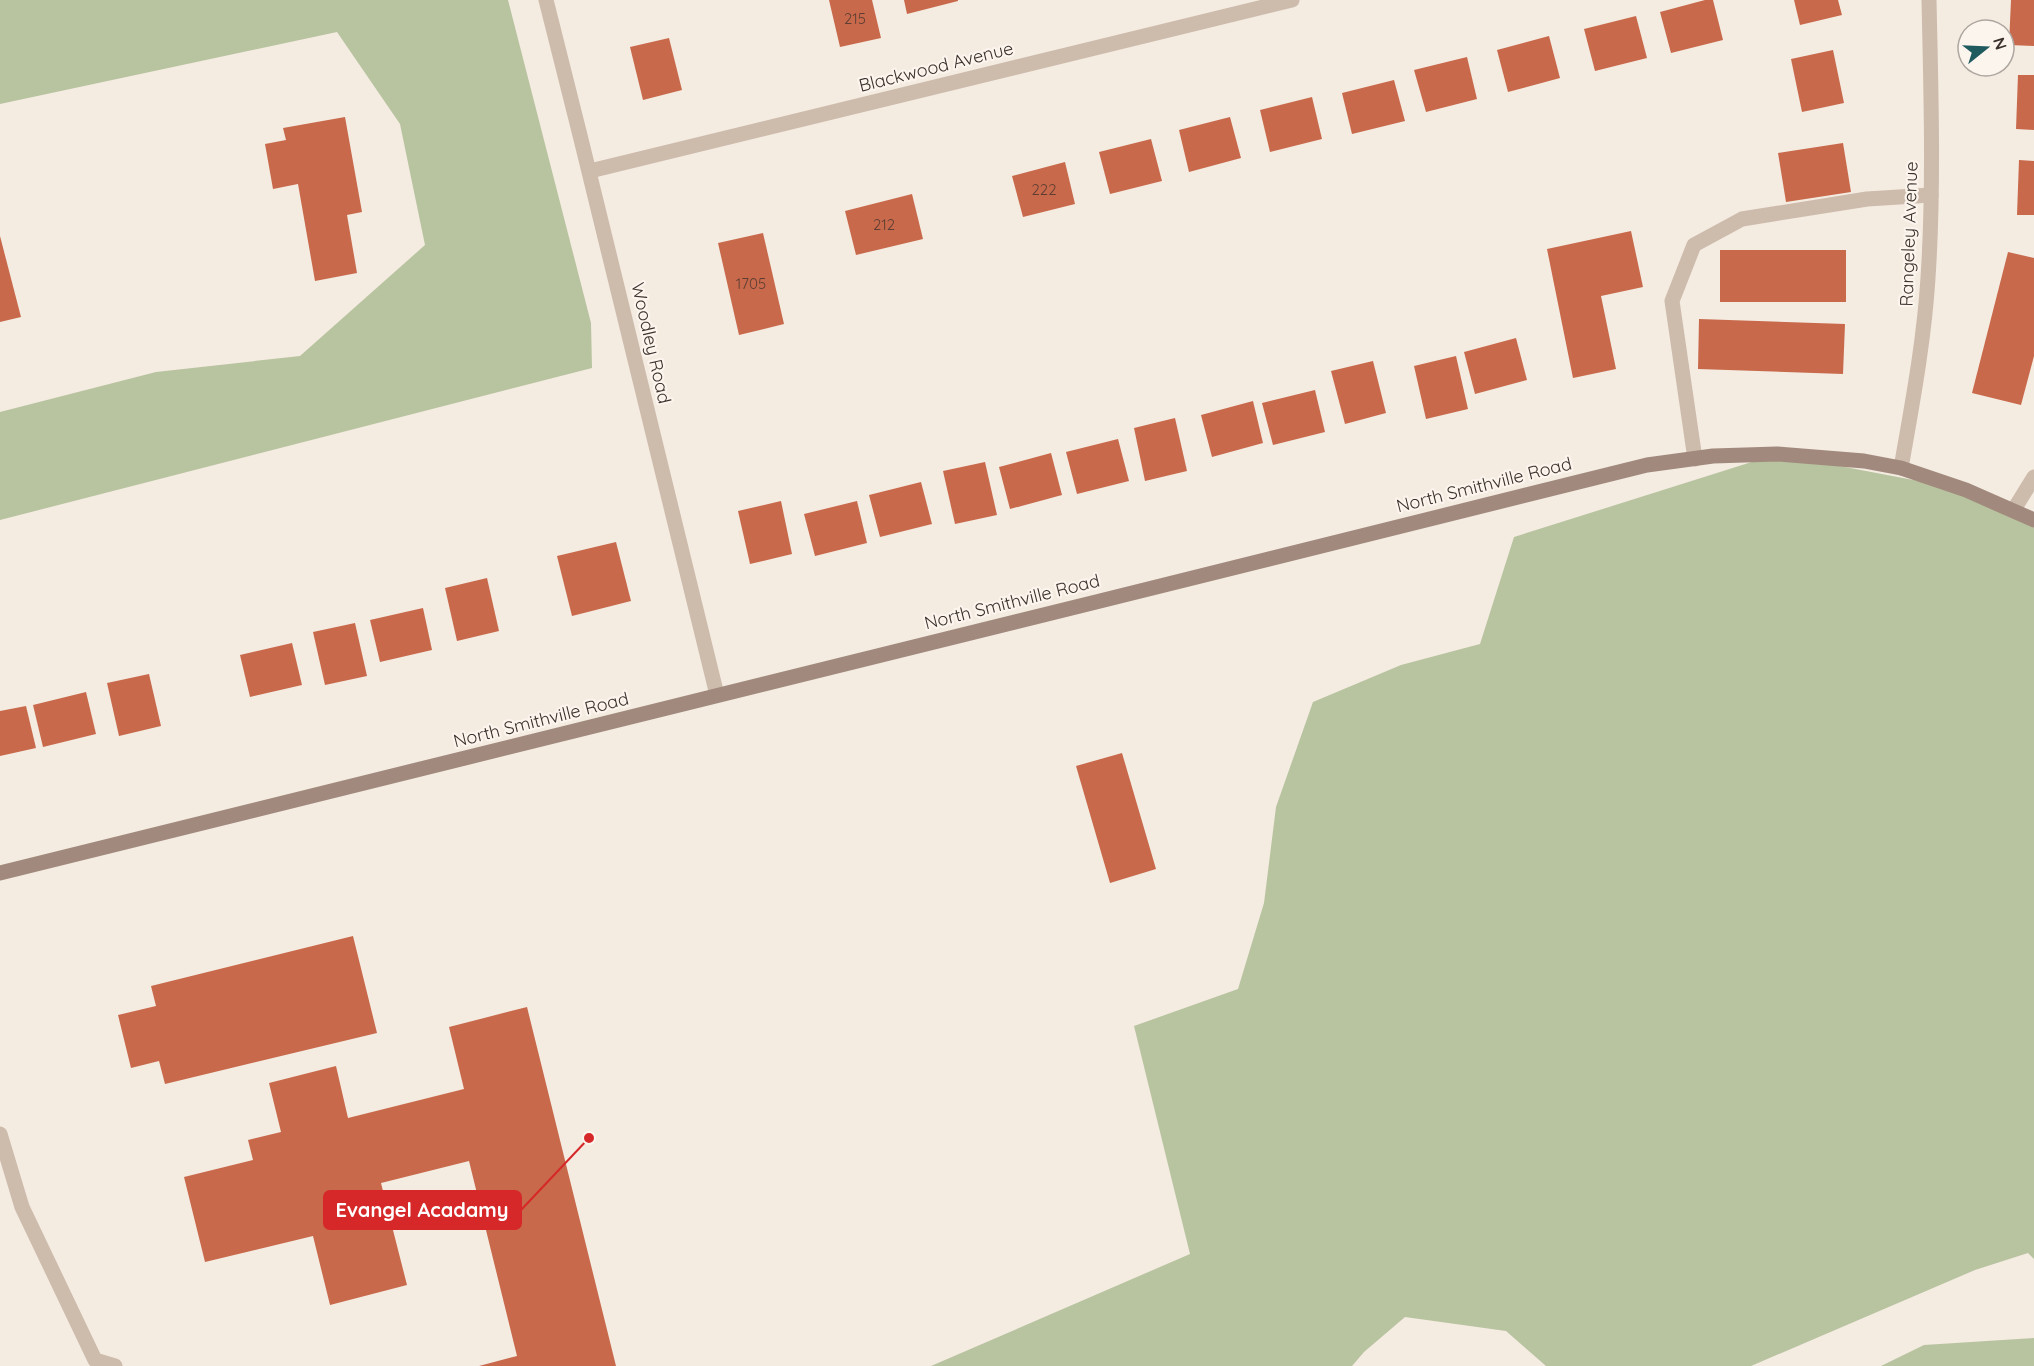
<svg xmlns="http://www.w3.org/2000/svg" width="2034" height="1366" viewBox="0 0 2034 1366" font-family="Quicksand,sans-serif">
	<rect width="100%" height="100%" fill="#f4ebe1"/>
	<g fill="#b8c4a0">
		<path d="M0 0H508L591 323 592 368 0 520V412L156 372 300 356 425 245 400 124 337 32 0 104Z"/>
		<path d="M1777 454 1966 490 2034 520V1259L2028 1253 1975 1270 1751 1366H1546L1506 1331 1405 1317 1364 1352 1352 1366H931L1190 1254 1134 1026 1238 989 1264 903 1276 807 1313 702 1401 665 1480 644 1514 537Z"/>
		<path d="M2034 1338V1366H1881L1924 1345Z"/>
	</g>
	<g fill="#c8694b">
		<path d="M829 0H872L881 38 840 47Z"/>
		<path d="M904 0H958V1L907 14Z"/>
		<path d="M1705 0H1713L1723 40 1671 53 1660 12Z"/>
		<path d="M1794 0H1838L1842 15 1800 25Z"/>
		<path d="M2011 0H2034V46L2009 45Z"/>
		<path d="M1636 16 1647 58 1595 71 1584 29Z"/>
		<path d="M1549 36 1560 78 1508 92 1497 50Z"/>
		<path d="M669 38 682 90 643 100 630 47Z"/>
		<path d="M1833 50 1844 103 1802 112 1791 59Z"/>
		<path d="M1467 57 1477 99 1426 112 1414 70Z"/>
		<path d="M2018 75H2034V130L2016 129Z"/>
		<path d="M1394 80 1405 121 1352 134 1342 93Z"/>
		<path d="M1312 97 1322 139 1270 152 1260 110Z"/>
		<path d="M345 117 362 212 347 215 357 273 315 281 298 184 273 189 265 144 286 140 283 128Z"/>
		<path d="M1230 117 1241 158 1189 172 1179 130Z"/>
		<path d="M1151 139 1162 181 1110 194 1099 152Z"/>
		<path d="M1843 143 1851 192 1786 202 1778 153Z"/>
		<path d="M2019 160 2034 161V215H2017Z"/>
		<path d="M1065 162 1075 204 1023 217 1012 176Z"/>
		<path d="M912 194 923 239 856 255 845 211Z"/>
		<path d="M1631 231 1643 287 1601 296 1616 369 1573 378 1547 249Z"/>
		<path d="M763 233 784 324 739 335 718 243Z"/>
		<path d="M0 236 21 317 0 322Z"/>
		<rect x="1720" y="250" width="126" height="52"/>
		<path d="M2008 252 2034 258V356L2021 405 1972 393Z"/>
		<path d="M1699 319 1845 324 1843 374 1698 369Z"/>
		<path d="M1516 338 1527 380 1475 394 1464 352Z"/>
		<path d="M1456 356 1468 409 1426 419 1414 366Z"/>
		<path d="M1373 361 1386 413 1345 424 1331 371Z"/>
		<path d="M1315 390 1325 432 1273 445 1262 403Z"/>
		<path d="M1253 401 1263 443 1212 457 1201 415Z"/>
		<path d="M1175 418 1187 471 1145 481 1134 428Z"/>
		<path d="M1118 439 1129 481 1077 494 1066 452Z"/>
		<path d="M1051 453 1062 495 1010 509 999 467Z"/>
		<path d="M985 462 997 515 955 524 943 471Z"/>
		<path d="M921 482 932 524 880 537 869 495Z"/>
		<path d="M781 501 792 554 750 564 738 511Z"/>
		<path d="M857 501 867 543 815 556 804 514Z"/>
		<path d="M616 542 631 601 572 616 557 556Z"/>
		<path d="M487 578 499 631 457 641 445 588Z"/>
		<path d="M423 608 432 650 380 662 370 620Z"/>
		<path d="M355 623 367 676 325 685 313 632Z"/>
		<path d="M292 643 302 685 250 697 240 655Z"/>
		<path d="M149 674 161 726 119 736 107 683Z"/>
		<path d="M86 692 96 734 43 747 33 705Z"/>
		<path d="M26 706 36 748 0 756V711Z"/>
		<path d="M1122 753 1156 869 1110 883 1076 766Z"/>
		<path d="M353 936 377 1033 165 1084 159 1061 131 1068 118 1015 156 1006 151 986Z"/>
		<path d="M527 1007 616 1366H479L517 1356 469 1161 381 1183 407 1285 330 1305 313 1236 205 1262 184 1177 253 1160 248 1140 281 1132 269 1083 336 1066 348 1118 464 1089 449 1027Z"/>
	</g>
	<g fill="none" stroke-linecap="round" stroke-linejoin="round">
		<g stroke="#cdbbac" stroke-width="15">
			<path d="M1695 459 1672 301 1694 245 1742 219 1867 199 1931 195"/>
			<path d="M2013 511 2034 477"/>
			<path d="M0 1134 22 1207 95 1360 115 1366"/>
		</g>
		<g stroke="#cdbbac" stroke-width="15">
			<path d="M546 0C605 231 659 463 717 695"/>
			<path d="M590 171 1292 0"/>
			<path d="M1901 468C1912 405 1924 342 1928 278 1934 186 1931 93 1929 0"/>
		</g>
		<path stroke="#a18a7d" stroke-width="15" d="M0 873C549 739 1098 601 1647 465L1713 456 1777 454 1864 461 1901 468 1966 490 2034 520"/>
	</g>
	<g text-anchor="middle" stroke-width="4.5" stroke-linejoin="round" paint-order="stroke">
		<g font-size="15" fill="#5e3e33">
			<text x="855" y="24">215</text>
			<text x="1044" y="195">222</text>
			<text x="884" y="230">212</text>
			<text x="751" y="289">1705</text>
		</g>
		<g font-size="18" fill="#3b302b" stroke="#fbf5ee">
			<text transform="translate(936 67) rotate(-14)" y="6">Blackwood Avenue</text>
			<text transform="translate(1909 234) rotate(-88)" y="6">Rangeley Avenue</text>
			<text transform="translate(651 343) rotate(77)" y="6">Woodley Road</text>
			<text transform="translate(1484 485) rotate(-14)" y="6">North Smithville Road</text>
			<text transform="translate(1012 602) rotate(-14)" y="6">North Smithville Road</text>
			<text transform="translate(541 720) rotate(-14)" y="6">North Smithville Road</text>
		</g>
	</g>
	<path fill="none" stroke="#d62828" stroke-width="2" d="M589 1138L521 1210"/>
	<circle fill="#d62828" stroke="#fbf5ee" stroke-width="2" cx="589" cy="1138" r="6"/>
	<rect fill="#d62828" stroke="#d62828" stroke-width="2" x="324" y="1191" width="197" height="38" rx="6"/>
	<g font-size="20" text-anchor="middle" font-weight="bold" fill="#fff">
		<text x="422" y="1217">Evangel Acadamy</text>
	</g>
	<g transform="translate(1986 48) rotate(72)"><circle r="28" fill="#fbf5ee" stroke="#aea6a0" stroke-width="1.5"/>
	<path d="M0-4.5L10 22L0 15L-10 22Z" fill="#1f5a5e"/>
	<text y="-9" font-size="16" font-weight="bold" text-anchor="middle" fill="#3b302b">N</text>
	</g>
</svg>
